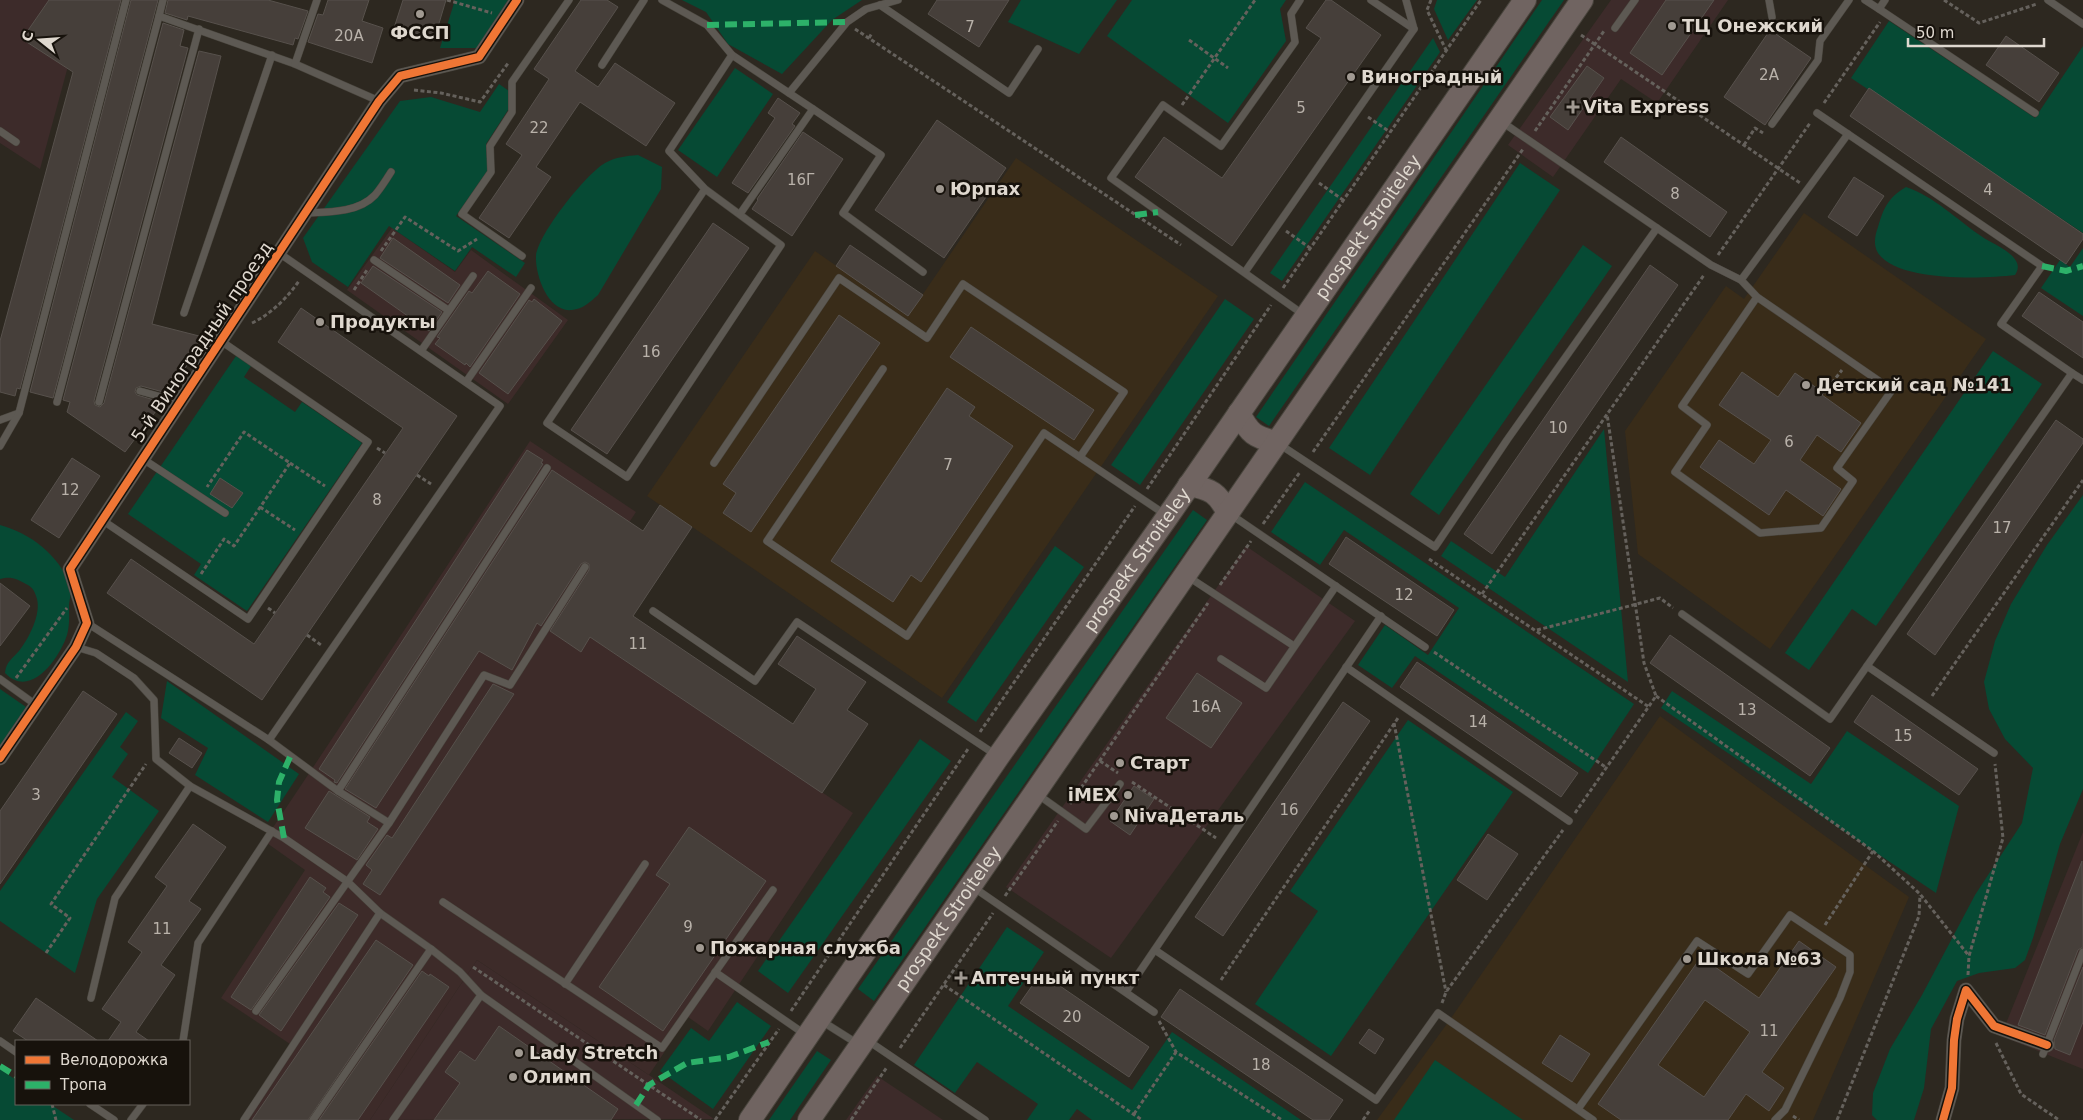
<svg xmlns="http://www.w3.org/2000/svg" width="2083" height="1120" viewBox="0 0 2083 1120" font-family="'DejaVu Sans',sans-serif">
	<rect width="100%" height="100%" fill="#2d2820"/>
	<g fill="#3d2b2a">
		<path d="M0 0H86L40 169 0 143Z"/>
		<path d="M1611 0H1728L1657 103 1621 79 1553 177 1508 145Z"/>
		<path d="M1246 546 1355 621 1111 958 1006 887Z"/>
		<path d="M477 960 649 1075 714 1119 370 1120Z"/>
		<path d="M877 1076 943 1120H846Z"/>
	</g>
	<g fill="#3d2b29">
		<path d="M392 228 455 272 471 250 568 320 508 404 347 290Z"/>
		<path d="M530 441 636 512 555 634 580 651 590 637 853 813 708 1031 688 1017 649 1075 477 960 370 1120H240L290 1044 221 998 305 870 264 841Z"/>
		<path d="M2083 832V1069L2001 1036Z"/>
	</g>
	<g fill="#392c19">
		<path d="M1016 158 1218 296 942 698 647 496 815 251 908 316Z"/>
		<path d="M1804 213 1986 339 1770 649 1638 554 1625 431 1726 286 1744 299Z"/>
		<path d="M1660 716 1909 897 1813 1120H1377L1449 1021Z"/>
	</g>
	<g fill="#064a34">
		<path d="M455 0H508L477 48H440Z"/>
		<path d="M682 0H862L832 20 782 74 728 44 706 12Z"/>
		<path d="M1021 0H1117L1079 54 1008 22Z"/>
		<path d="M1132 0H1286L1280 9 1286 41 1228 123 1107 36Z"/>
		<path d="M1437 0H1477L1448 40 1434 9Z"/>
		<path d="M1542 0H1564L1269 426 1256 417Z"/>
		<path d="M1889 21 2035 118 2083 46V233L1851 78Z"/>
		<path d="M1433 38 1440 52 1282 281 1270 273Z"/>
		<path d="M735 68 773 94 717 177 678 150Z"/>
		<path d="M499 84 509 91 508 110 486 144 488 170 456 216 525 263 516 277 472 247 455 271 389 226 348 287 312 262 303 238 400 101 431 97 480 112Z"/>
		<path d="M638 155 662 167 661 189 598 295C590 302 583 309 572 310 548 313 535 275 536 256 538 234 586 174 605 163 616 157 626 156 638 155Z"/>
		<path d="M1520 163 1560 190 1370 475 1329 448Z"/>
		<path d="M1906 187C1935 197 1956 219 1981 236 1992 244 2009 249 2016 261 2019 266 2018 270 2015 275 1984 279 1897 282 1878 253 1873 245 1875 235 1878 227 1884 207 1888 198 1906 187Z"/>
		<path d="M1583 245 1612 266 1439 515 1410 494Z"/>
		<path d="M2083 248V316L2041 288 2060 260 2070 267Z"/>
		<path d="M1225 299 1254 319 1140 485 1111 465Z"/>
		<path d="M1993 351 2042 384 1876 626 1852 609 1809 670 1785 653Z"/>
		<path d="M236 356 251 366 244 377 295 412 302 402 362 443 247 611 194 575 201 564 128 514Z"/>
		<path d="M1604 429 1628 682 1441 556 1451 541 1505 577Z"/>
		<path d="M1305 482 1634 704 1588 773 1415 656 1392 688 1358 665 1385 625 1428 655 1459 608 1344 530 1320 565 1271 532Z"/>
		<path d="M2083 495V789L2060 844 2033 938 2025 960 2015 968 1979 973 1957 981 1931 1029 1924 1088 1914 1120H1877L1872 1115 1873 1093 1890 1049 1922 995 1975 895 2022 823 2033 768 2005 739 1989 709 1984 682 1995 641 2011 604 2047 545Z"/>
		<path d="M1193 510 1207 520 874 1001 858 989Z"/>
		<path d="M0 525C30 533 59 555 70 585 72 591 70 598 69 604 69 614 70 625 67 635 60 657 31 700 5 673 6 662 12 659 19 651 29 638 41 615 37 599 35 592 33 587 26 584 17 579 11 576 0 579Z"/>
		<path d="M1055 546 1084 567 976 722 947 702Z"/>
		<path d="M167 681 299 774 268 822 195 775 208 748 161 718Z"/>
		<path d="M0 689 26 707 0 746Z"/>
		<path d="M1672 691 1811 784 1847 731 1959 806 1936 893 1661 708Z"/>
		<path d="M126 712 138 721 120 747 128 754 112 777 159 811 97 899 75 973 0 921V891Z"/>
		<path d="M1408 720 1513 792 1331 1056 1255 1004 1318 911 1290 891Z"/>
		<path d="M920 739 951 761 788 993 758 971Z"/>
		<path d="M1007 927 1044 952 1008 1006 1132 1090 1172 1032 1301 1120H1092L1077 1109 1069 1120H1027L1038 1104 977 1062 955 1093 914 1065Z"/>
		<path d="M737 1002 771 1026 713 1109 660 1071 691 1028 709 1041Z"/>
		<path d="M817 1051 831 1060 790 1120H769Z"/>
		<path d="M1435 1060 1523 1120H1394Z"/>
		<path d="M0 1069 16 1080V1104H50L74 1120H0Z"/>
	</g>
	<g fill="#463f3a" stroke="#57514c" fill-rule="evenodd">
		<path d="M49 0H121L20 389 17 388 15 396 0 392V341L73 72 22 39Z"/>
		<path d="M131 0H158L53 398 30 392Z"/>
		<path d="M168 0H268L308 11 298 39 295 38 293 45 188 16 187 20 165 13Z"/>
		<path d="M328 0H369L362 21 383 28 372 63 308 42 318 14 323 15Z"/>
		<path d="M403 0H446L434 40 394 28Z"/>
		<path d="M581 0H607L618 7 575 71 598 87 615 63 675 103 646 146 580 102 536 167 551 177 509 238 479 218 522 155 506 144 549 79 534 69Z"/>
		<path d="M937 0H1009L979 47 928 14Z"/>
		<path d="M1326 0H1331L1381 35 1232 246 1135 177 1164 137 1222 178 1321 38 1306 28Z"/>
		<path d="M1666 0H1714L1662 75 1630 53Z"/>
		<path d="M163 23 184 30 180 46 188 48 94 401 95 405 100 407 104 403 199 51 221 56 152 324 207 338 167 393 141 386 136 388 135 392 137 395 161 402 157 407H159L125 452 67 412 70 402 63 400Z"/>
		<path d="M1770 30 1811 58 1765 125 1724 97Z"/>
		<path d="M2006 36 2059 73 2039 102 1986 65Z"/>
		<path d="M1587 66 1604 78 1568 130 1550 117Z"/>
		<path d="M1869 88 2083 234V239L2066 264 1850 116Z"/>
		<path d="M778 98 800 113 792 124 795 126 748 193 732 183 775 118 768 113Z"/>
		<path d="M937 120 1006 168 944 258 875 210Z"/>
		<path d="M803 132 843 159 792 236 752 209 758 200 757 199Z"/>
		<path d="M1621 137 1727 212 1710 237 1604 162Z"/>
		<path d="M1854 177 1884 196 1857 236 1828 217Z"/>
		<path d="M713 223 749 248 607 454 571 430Z"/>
		<path d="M393 238 460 285 448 303 380 258Z"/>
		<path d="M850 245 923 295 908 316 836 266Z"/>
		<path d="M1650 265 1678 285 1492 554 1464 534Z"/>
		<path d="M373 266 442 312 429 331 361 283Z"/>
		<path d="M488 271 520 294 470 367 466 363 465 365 435 344 440 338 437 337 469 291 472 293Z"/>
		<path d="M2039 292 2083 322V358L2022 316Z"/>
		<path d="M534 299 562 321 508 394 479 373 529 300 532 302Z"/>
		<path d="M301 308 457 416 262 700 107 593 131 559 254 644 403 428 278 342Z"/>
		<path d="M839 315 880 343 751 532 723 513 736 493 723 484Z"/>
		<path d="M971 327 1094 410 1074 440 950 357Z"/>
		<path d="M1742 372 1778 397 1795 373 1824 393 1822 395 1861 423 1841 452 1817 435 1800 460 1841 489 1823 516 1786 490 1769 515 1700 467 1719 440 1754 464 1771 440 1719 405Z"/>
		<path d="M947 388 975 407 969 416 1013 446 921 582 911 575 893 602 831 561Z"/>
		<path d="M2056 420 2083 439V443L1935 655 1907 634Z"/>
		<path d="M527 450 543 460 541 463 543 464 337 783 334 782 335 780 319 769Z"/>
		<path d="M72 458 100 476 59 538 31 520Z"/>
		<path d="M552 470 643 531 660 505 692 527 633 616 793 724 816 689 778 664 797 636 866 682 847 710 868 724 822 793 590 637 581 652 550 631 589 570V564L585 562 581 564 541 626 537 623 512 670 479 651 376 808 345 789Z"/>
		<path d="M220 478 243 493 232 508 210 494Z"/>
		<path d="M1346 537 1454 610 1437 636 1329 564Z"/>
		<path d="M0 583 30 606 0 646Z"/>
		<path d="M1670 635 1830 748 1810 776 1650 663Z"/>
		<path d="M1417 662 1578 773 1561 797 1400 687Z"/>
		<path d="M1197 673 1242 703 1211 748 1166 718Z"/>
		<path d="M493 684 514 694 380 895 363 884 372 870 366 865 387 835 392 838Z"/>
		<path d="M83 691 117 714 0 884V811Z"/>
		<path d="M1872 695 1978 769 1959 795 1854 722Z"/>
		<path d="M1343 702 1370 721 1223 936 1195 917Z"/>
		<path d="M179 738 202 753 192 768 169 753Z"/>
		<path d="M1134 786 1154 799 1130 835 1110 821Z"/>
		<path d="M329 791 370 817 367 822 378 829 357 860 305 828Z"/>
		<path d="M193 824 226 847 189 901 201 909 161 965 175 975 136 1032 149 1041H108L121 1022 102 1009 142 952 128 942 167 886 155 877Z"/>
		<path d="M689 827 766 881 663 1031 599 987 670 884 656 875Z"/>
		<path d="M1488 834 1518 854 1487 900 1457 880Z"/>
		<path d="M2082 861 2083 947 2078 950 2045 1035 2018 1025Z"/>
		<path d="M310 877 326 888 323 892 330 897 251 1010 231 997Z"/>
		<path d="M339 903 358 915 281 1031 259 1015Z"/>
		<path d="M376 940 413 965 308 1120H252Z"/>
		<path d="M1799 941 1836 967 1762 1072 1784 1088 1769 1111 1746 1094 1728 1120H1621L1598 1104 1701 957 1759 998ZM1705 1000 1750 1032 1704 1097 1658 1065Z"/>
		<path d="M2083 967V1022L2070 1055 2055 1049 2054 1040Z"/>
		<path d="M422 971 429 976 430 974 449 987 358 1120H319Z"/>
		<path d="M1041 973 1149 1047 1129 1077 1020 1003Z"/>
		<path d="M1180 989 1343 1100 1329 1120H1313L1161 1017Z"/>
		<path d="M36 998 52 1009 98 1041H28L13 1031Z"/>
		<path d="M499 1026 618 1109 611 1120H434L460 1083 445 1072 460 1051 475 1061Z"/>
		<path d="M1369 1029 1384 1039 1375 1054 1359 1043Z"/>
		<path d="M1560 1035 1590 1054 1572 1082 1542 1063Z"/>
	</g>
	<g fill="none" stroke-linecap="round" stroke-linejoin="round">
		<defs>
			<g id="lane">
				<path d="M163 0 159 16 295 64 379 101"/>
				<path d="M662 0 707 25 732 55 789 93"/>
				<path d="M1300 0 1291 14 1295 42 1221 146 1163 105 1111 178 1304 315"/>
				<path d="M1371 0 1414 29"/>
				<path d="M1769 0 1772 17"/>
				<path d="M1865 0 1879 9 1885 0"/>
				<path d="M2048 0 2083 24"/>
				<path d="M880 5 1009 93 1038 49"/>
				<path d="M1879 9 2035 113"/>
				<path d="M1615 28 1635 0"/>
				<path d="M295 64 317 0"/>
				<path d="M602 65 644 0"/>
				<path d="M813 109 881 155 843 213 923 272"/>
				<path d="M1817 113 2042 266 2001 324 2072 373 1867 666 1994 753"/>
				<path d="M1502 122 1711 265 1741 280 1757 297 1682 406 1707 425 1675 472 1760 533 1821 528 1853 481 1837 468 1892 390 1757 297"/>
				<path d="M1772 124 1818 60 1820 41 1849 0"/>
				<path d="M0 131 16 142"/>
				<path d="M705 189 547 423 627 477 781 245 705 189 669 151 732 55"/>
				<path d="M305 213C328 212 358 213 375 195 381 188 386 180 391 172"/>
				<path d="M740 214 813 109 789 93 847 22 866 9 898 0"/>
				<path d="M522 256 462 214 491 172 490 146 512 112V82L569 0"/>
				<path d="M374 260 448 310"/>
				<path d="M1245 272 1414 29 1406 0"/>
				<path d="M1741 280 1848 134"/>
				<path d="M184 313 272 55"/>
				<path d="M421 351 473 276"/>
				<path d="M883 369 767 541 907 636 1044 433 1166 515"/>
				<path d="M2072 373 2083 380"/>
				<path d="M466 382 531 288"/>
				<path d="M140 391 180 402"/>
				<path d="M57 402 159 16"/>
				<path d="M99 402 199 29"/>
				<path d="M0 420 19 413 126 0"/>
				<path d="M1279 444 1435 547 1507 440 1657 228"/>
				<path d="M0 446 19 413"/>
				<path d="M143 459 225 513"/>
				<path d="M714 463 839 278 927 338 963 284 1124 392 1080 457"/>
				<path d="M1230 514 1425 647"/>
				<path d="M102 520 248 619 368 442 221 341"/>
				<path d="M1187 576 1294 646"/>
				<path d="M653 611 755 681 797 622 996 755"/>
				<path d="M1682 614 1830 719 1867 666"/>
				<path d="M87 623 269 740 338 791 389 823 484 675 510 685 585 567"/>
				<path d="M76 647 96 653 134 678 154 700 156 759 190 786 284 838 348 882 380 913 431 949 460 972 481 995 657 1120"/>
				<path d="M1221 659 1266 688 1336 586"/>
				<path d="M1346 667 1569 821"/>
				<path d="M0 679 36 705"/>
				<path d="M269 740 500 406 279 253"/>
				<path d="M338 791 547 468"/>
				<path d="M1037 794 1086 829 1120 784"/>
				<path d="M973 887 1154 1012"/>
				<path d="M443 902 662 1048 773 890"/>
				<path d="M1155 950 1376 1100 1438 1013 1593 1120"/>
				<path d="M715 972 806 1035"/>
				<path d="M565 984 645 864"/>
				<path d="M1126 992 1381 616"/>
				<path d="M91 998 115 898 190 786"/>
				<path d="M256 1011 389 823"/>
				<path d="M820 1020 858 1044"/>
				<path d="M867 1040 985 1120"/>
				<path d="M0 1041 16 1052"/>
				<path d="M183 1041 198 943 272 831"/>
				<path d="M2043 1054 2083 952"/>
				<path d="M90 1104 114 1120"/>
				<path d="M1578 1109 1697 941 1748 974 1790 915 1850 955V972L1840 998 1785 1110 1775 1120"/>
				<path d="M131 1120 143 1104"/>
				<path d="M244 1120 380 913"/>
				<path d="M313 1120 431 949"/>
				<path d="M393 1120 481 995"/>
			</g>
			<g id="street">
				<path d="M0 758 76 647 87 623 70 569 379 101 400 76 479 57 517 0"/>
				<path d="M1943 1120 1952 1088 1954 1040 1957 1019 1966 990 1994 1026 2047 1045"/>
			</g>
			<g id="primary">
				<path d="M1239 413C1249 433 1255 438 1277 442"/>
				<path d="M1189 485C1211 489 1218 493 1228 513"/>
				<path id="s1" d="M750 1120 998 757 1168 516 1525 0"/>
				<path id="s2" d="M809 1120 1582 0"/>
			</g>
		</defs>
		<use href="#lane" stroke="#49453d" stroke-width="8"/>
		<use href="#street" stroke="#49453d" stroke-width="15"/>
		<use href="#primary" stroke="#49453d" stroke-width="24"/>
		<g stroke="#65615c" stroke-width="3" stroke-dasharray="4 2.5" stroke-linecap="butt">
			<path d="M447 0 492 13"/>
			<path d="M1431 0 1427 10 1446 50"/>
			<path d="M1944 0 1979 23 2037 4"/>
			<path d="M855 29 1181 245"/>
			<path d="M1581 35 1800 183"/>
			<path d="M869 38 872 33"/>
			<path d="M1189 40 1228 68"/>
			<path d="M414 90 441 93 480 102 509 62"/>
			<path d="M1824 103 1880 22"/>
			<path d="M1182 105 1255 0"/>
			<path d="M1368 117 1390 132"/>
			<path d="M1535 131 1604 31"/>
			<path d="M1744 145 1755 128 1763 133"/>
			<path d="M1319 183 1343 200"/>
			<path d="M1286 231 1310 248"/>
			<path d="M381 251 405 217 458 251 477 239"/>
			<path d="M1718 255 1810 123"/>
			<path d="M1283 288 1481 0"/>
			<path d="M354 290 367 270"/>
			<path d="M252 323C271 314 287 298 299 281"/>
			<path d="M1824 393 1842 370"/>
			<path d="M377 448 385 453"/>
			<path d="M1313 452 1523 149"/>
			<path d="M290 463 325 486"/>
			<path d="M417 475 431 484"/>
			<path d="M1147 489 1271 305"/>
			<path d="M260 507 295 530"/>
			<path d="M1263 524 1300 472"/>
			<path d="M1429 559 1649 707"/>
			<path d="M201 574 224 539 234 546 290 463 244 432 207 487"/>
			<path d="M1220 585 1251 541"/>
			<path d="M1482 594 1704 275"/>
			<path d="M268 608 275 613"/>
			<path d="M1537 630 1660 598 1673 608"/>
			<path d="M307 635 321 645"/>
			<path d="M1434 652 1607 768"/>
			<path d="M16 678 67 608"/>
			<path d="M1656 696 1873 851 1920 894 1969 956"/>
			<path d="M1932 696 2083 480"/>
			<path d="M1394 723 1446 992"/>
			<path d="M980 732 1135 506"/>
			<path d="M1100 761 1118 773"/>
			<path d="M1132 782 1216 838"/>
			<path d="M1070 804 1208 603"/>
			<path d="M1575 813 1656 696 1644 663 1607 414"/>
			<path d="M1005 896 1058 821"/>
			<path d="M1825 925 1873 851"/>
			<path d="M46 953 70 918 51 904 146 764"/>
			<path d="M473 967 701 1120"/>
			<path d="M1968 975 1969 956 2003 838 1995 764"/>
			<path d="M1221 980 1398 718"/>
			<path d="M944 985 1142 1120"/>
			<path d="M1442 1003 1446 992 1563 830"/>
			<path d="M791 1011 968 749"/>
			<path d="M1159 1021 1176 1052 1282 1120"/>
			<path d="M1996 1043 2021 1094 2059 1120"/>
			<path d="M900 1048 993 913"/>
			<path d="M52 1104 56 1120"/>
			<path d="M1134 1114 1176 1052"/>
			<path d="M1793 1116 1799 1120"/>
			<path d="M715 1120 779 1029"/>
			<path d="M851 1120 887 1067"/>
			<path d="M1363 1120 1370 1110"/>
			<path d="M1837 1120 1919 916 1920 895"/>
		</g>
		<use href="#lane" stroke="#5d5953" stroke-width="7"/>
		<use href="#street" stroke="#5d5953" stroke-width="14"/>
		<use href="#primary" stroke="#706461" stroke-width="22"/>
		<g stroke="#2db169" stroke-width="6" stroke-dasharray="12 6" stroke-linecap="butt">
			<path d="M707 25 847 22"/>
			<path d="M1135 215 1158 212"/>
			<path d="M2042 266 2066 271 2083 266"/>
			<path d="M284 838 277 800 279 782 290 757"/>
			<path d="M0 1066 16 1076"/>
			<path d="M636 1105 649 1085 687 1063 729 1057 769 1042"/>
		</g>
		<defs>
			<g id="cycleway">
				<path d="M0 758 76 647 87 623 70 569 379 101 400 76 479 57 517 0"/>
				<path d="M1943 1120 1952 1088 1954 1040 1957 1019 1966 990 1994 1026 2047 1045"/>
			</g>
		</defs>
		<use href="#cycleway" stroke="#17120c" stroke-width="11"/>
		<use href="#cycleway" stroke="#f07635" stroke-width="8"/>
	</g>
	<g fill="#a19a92" stroke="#17120c" stroke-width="2">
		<circle cx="420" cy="14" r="5"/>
		<circle cx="1672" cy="26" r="5"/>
		<circle cx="1351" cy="77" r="5"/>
		<path d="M1570.5 99.5h5v5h5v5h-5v5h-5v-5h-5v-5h5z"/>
		<circle cx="940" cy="189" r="5"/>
		<circle cx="320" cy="322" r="5"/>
		<circle cx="1806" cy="385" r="5"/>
		<circle cx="1120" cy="763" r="5"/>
		<circle cx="1128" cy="795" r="5"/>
		<circle cx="1114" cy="816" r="5"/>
		<circle cx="700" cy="948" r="5"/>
		<circle cx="1687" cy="959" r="5"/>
		<path d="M958.5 970.5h5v5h5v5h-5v5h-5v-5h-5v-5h5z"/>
		<circle cx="519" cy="1053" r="5"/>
		<circle cx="513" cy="1077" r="5"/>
	</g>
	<g text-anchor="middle" stroke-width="5" stroke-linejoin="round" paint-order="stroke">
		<g font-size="15" fill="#b9b2aa">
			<text x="970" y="32">7</text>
			<text x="349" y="41">20А</text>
			<text x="1769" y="80">2А</text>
			<text x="1301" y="113">5</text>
			<text x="539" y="133">22</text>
			<text x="801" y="185">16Г</text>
			<text x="1988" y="195">4</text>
			<text x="1675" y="199">8</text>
			<text x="651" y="357">16</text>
			<text x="1558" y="433">10</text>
			<text x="1789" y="447">6</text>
			<text x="948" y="470">7</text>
			<text x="70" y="495">12</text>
			<text x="377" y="505">8</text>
			<text x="2002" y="533">17</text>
			<text x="1404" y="600">12</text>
			<text x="638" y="649">11</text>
			<text x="1206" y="712">16А</text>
			<text x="1747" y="715">13</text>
			<text x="1478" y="727">14</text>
			<text x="1903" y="741">15</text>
			<text x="36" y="800">3</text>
			<text x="1289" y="815">16</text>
			<text x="688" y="932">9</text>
			<text x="162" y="934">11</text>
			<text x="1072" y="1022">20</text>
			<text x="1769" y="1036">11</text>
			<text x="1261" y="1070">18</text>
		</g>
		<g font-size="18" font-weight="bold" fill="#dfd8cf" stroke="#17120c" text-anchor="start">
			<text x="1682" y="32">ТЦ Онежский</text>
			<text x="420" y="39" text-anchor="middle">ФССП</text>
			<text x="1361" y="83">Виноградный</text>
			<text x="1583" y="113">Vita Express</text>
			<text x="950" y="195">Юрпах</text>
			<text x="330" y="328">Продукты</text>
			<text x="1816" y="391">Детский сад №141</text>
			<text x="1130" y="769">Старт</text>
			<text x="1118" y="801" text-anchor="end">iMEX</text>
			<text x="1124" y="822">NivaДеталь</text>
			<text x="710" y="954">Пожарная служба</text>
			<text x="1697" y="965">Школа №63</text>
			<text x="971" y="984">Аптечный пункт</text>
			<text x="529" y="1059">Lady Stretch</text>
			<text x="523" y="1083">Олимп</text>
		</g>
		<g font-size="18" fill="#dfd8cf" stroke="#17120c">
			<text dy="6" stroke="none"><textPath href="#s1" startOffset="1086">prospekt Stroiteley</textPath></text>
			<text transform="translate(202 342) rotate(-56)" y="6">5-й Виноградный проезд</text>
			<text dy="6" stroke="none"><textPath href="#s1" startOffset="681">prospekt Stroiteley</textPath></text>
			<text dy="6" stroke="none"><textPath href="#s2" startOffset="245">prospekt Stroiteley</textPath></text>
		</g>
	</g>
	<rect x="15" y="1040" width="175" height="65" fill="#17120c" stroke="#67615a"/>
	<rect x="25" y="1056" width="25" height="8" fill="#f07635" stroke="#67615a"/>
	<text x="60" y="1065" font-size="15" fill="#dfd8cf">Велодорожка</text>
	<rect x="25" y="1081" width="25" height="8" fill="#2db169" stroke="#67615a"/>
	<text x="60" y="1090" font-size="15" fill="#dfd8cf">Тропа</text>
	<g transform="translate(40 40) rotate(287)" stroke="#17120c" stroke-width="4" paint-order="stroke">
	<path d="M0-4L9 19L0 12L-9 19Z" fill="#dfd8cf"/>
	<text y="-8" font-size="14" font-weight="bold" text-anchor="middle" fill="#dfd8cf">С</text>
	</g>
	<path d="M1908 38v8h136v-8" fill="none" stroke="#dfd8cf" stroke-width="2.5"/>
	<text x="1916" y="38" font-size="15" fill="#dfd8cf" stroke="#17120c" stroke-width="4" paint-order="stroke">50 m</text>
</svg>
